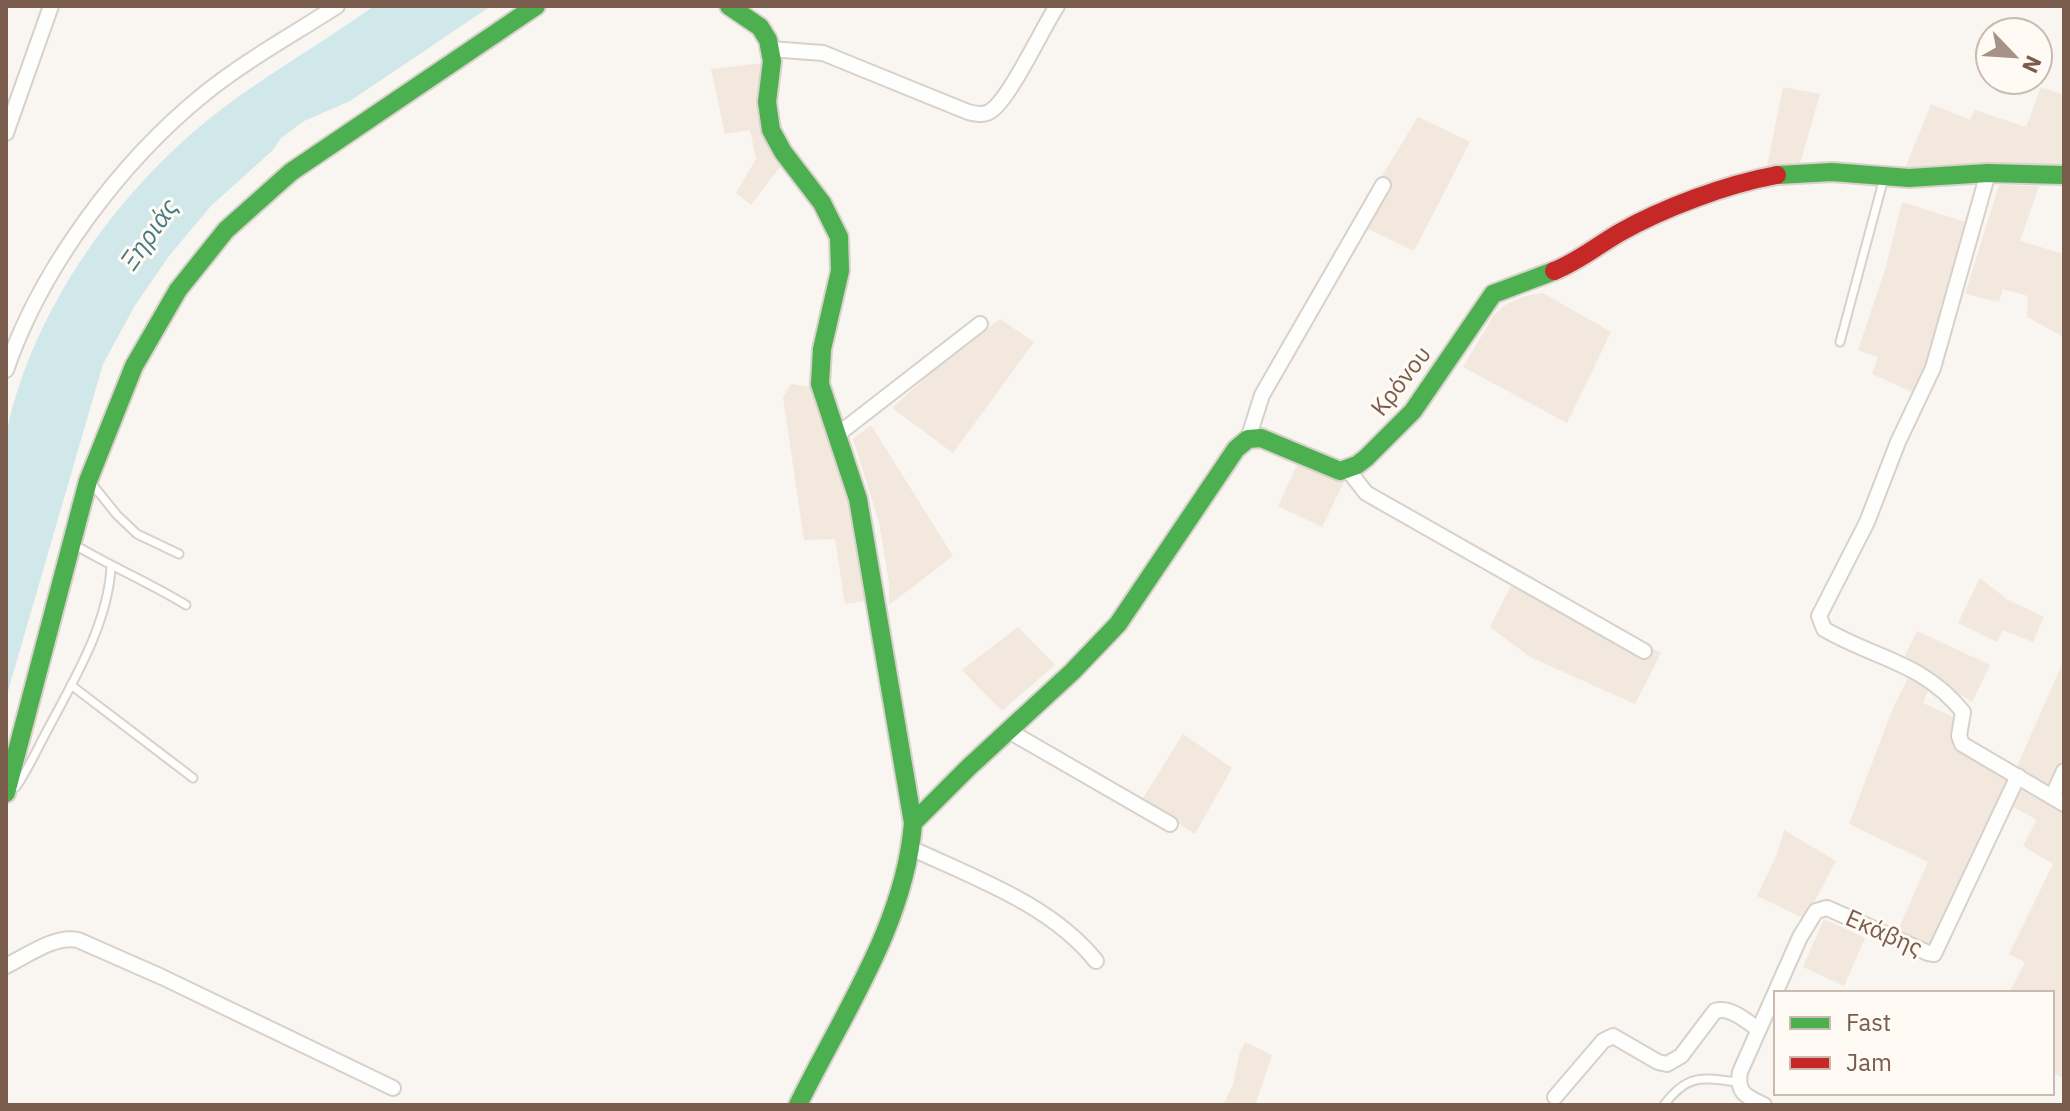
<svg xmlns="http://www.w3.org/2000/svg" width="2070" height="1111" viewBox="0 0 2070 1111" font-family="'IBM Plex Sans',sans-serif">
	<rect width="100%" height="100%" fill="#f9f5f0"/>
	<g fill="#f2e8de">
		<path d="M763 63 782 164 751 205 736 193 756 159 750 130 725 134 711 69Z"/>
		<path d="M1783 87 1820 94 1799 167 1766 172Z"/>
		<path d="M2041 87 2064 95V168L1904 171 1931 104 1970 120 1975 110 2026 127Z"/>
		<path d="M1418 117 1470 142 1414 251 1354 222Z"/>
		<path d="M1999 185 2039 186 2020 241 2064 254V337L2027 317 2028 296 2003 289 1999 302 1965 294Z"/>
		<path d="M1902 202 1975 225 1919 395 1872 374 1878 357 1858 350 1885 270Z"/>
		<path d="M1543 293 1611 332 1567 423 1463 367 1494 315 1505 305 1525 296Z"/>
		<path d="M1000 319 1034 342 953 453 892 408 938 366Z"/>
		<path d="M791 384 810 387 855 511 868 601 845 604 835 539 804 540 783 397Z"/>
		<path d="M871 425 953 556 889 605V583L879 522 853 439Z"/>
		<path d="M1299 461 1344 482 1322 527 1278 506Z"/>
		<path d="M1980 578 2008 600 2044 617 2033 642 2003 630 1997 642 1958 623Z"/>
		<path d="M1512 584 1600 633 1606 624 1661 653 1635 704 1530 657 1490 627Z"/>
		<path d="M1018 627 1055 665 1002 711 962 670Z"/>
		<path d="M1917 631 1990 665 1972 702 1904 658Z"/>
		<path d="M2064 660V763L2051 790 2016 769Z"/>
		<path d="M1911 672 1930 686 1923 703 1958 719 1952 746 2010 778 1929 951 1896 935 1928 862 1849 824 1893 708Z"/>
		<path d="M1183 734 1232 768 1195 834 1142 800Z"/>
		<path d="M2021 783 2064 810V1078L2052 1073V993H2009L2025 962 2009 954 2053 864 2023 846 2037 820 2012 806Z"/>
		<path d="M1784 830 1836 861 1805 919 1757 896 1777 854Z"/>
		<path d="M1824 919 1865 938 1844 986 1803 967Z"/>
		<path d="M1245 1042 1272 1055 1255 1105H1223L1233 1085 1239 1055Z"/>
	</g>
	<path fill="#d0e8ea" d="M374 6H491L350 101 304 121 281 138 273 150 211 206 169 256 134 307 103 364 6 698C6 635 6 572 6 510 6 485 2 455 7 431 33 306 123 184 223 108 271 72 325 41 374 6Z"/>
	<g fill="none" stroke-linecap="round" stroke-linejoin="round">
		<defs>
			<g id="lane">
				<path d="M1840 342 1884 178"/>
				<path d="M92 484 117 515 137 534 179 554"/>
				<path d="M75 545C112 567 150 583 186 605"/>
				<path d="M71 685 193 778"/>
				<path d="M16 787C29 768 38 747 49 727 75 678 108 623 111 567"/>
				<path d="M1664 1105C1688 1073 1702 1078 1738 1082"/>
			</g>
			<g id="street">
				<path d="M770 49 823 53 968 112C977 114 985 116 992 110 1011 96 1042 29 1057 6"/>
				<path d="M6 133 51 6"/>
				<path d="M1988 173 1933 368 1898 442 1867 522 1819 616 1824 629C1875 659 1923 662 1963 712L1959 736 1962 744 2064 804"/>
				<path d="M6 370C41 268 120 162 204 94 245 61 292 35 337 6"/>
				<path d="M837 435 980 324"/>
				<path d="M1248 439 1262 395 1383 185"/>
				<path d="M1348 470 1366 493 1644 651"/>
				<path d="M1007 730 1170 824"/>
				<path d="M2052 797 2064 771"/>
				<path d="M913 849C977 879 1051 905 1096 961"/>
				<path d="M6 966C27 956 54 935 78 940L162 977 393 1088"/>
				<path d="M1555 1097 1603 1041 1613 1036 1658 1062 1667 1064 1681 1056 1715 1011C1730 1006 1746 1021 1758 1029"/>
				<path d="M1764 1105C1747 1097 1736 1093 1740 1072L1800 937 1816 911 1827 908 1928 953 1934 954 2018 776"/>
			</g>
			<g id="fast">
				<path d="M729 6 760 27 768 40 772 61 767 102 771 130 783 152 822 203 839 237 840 271 822 349 820 384 858 499 913 823C905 925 842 1015 798 1105"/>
				<path d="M1777 175 1832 172 1909 178 1988 173 2064 175"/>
				<path d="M6 793 88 481 134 366 178 290 226 230 291 172 536 6"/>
				<path d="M913 823 969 767 1072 672 1118 624 1236 449 1248 439 1261 438 1340 471 1357 465 1366 458 1413 411 1493 294 1554 271"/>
			</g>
			<path id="jam" d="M1554 271C1577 262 1597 246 1619 233 1663 208 1727 184 1777 175"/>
		</defs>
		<use href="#lane" stroke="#d7d1cb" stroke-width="11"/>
		<use href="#street" stroke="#d7d1cb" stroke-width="18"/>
		<use href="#fast" stroke="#d9d2cb" stroke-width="22"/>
		<use href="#jam" stroke="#d9d2cb" stroke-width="22"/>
		<use href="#lane" stroke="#fefefd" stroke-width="7"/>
		<use href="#street" stroke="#fefefd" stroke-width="14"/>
		<use href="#fast" stroke="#4caf50" stroke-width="18"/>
		<use href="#jam" stroke="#c62828" stroke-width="18"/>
	</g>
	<g text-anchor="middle" stroke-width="6" stroke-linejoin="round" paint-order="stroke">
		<g font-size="24" fill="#7a5c4d" stroke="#fffaf3">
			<text transform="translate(1401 381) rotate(-52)" y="8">Κρόνου</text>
			<text transform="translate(1884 933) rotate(24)" y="8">Εκάβης</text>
		</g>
		<g font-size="26" font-style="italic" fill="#437c86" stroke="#fffaf3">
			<text transform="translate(149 234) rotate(-55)" y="9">Ξηριάς</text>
		</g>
	</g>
	<rect width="2070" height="1111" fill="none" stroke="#7a5c4d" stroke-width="16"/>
	<rect x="1774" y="991" width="280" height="104" fill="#fffaf3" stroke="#cabbb1" stroke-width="2"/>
	<rect x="1790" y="1017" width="40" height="12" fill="#4caf50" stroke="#cabbb1" stroke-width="2"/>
	<text x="1846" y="1031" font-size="24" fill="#7a5c4d">Fast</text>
	<rect x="1790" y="1057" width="40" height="12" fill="#c62828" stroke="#cabbb1" stroke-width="2"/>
	<text x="1846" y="1071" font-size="24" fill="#7a5c4d">Jam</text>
	<g transform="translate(2014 56) rotate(115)"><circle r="38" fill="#fffaf3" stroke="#cabbb1" stroke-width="2"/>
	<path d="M0-6L14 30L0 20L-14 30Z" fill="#a69286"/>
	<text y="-12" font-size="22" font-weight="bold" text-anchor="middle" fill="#7a5c4d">N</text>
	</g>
</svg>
